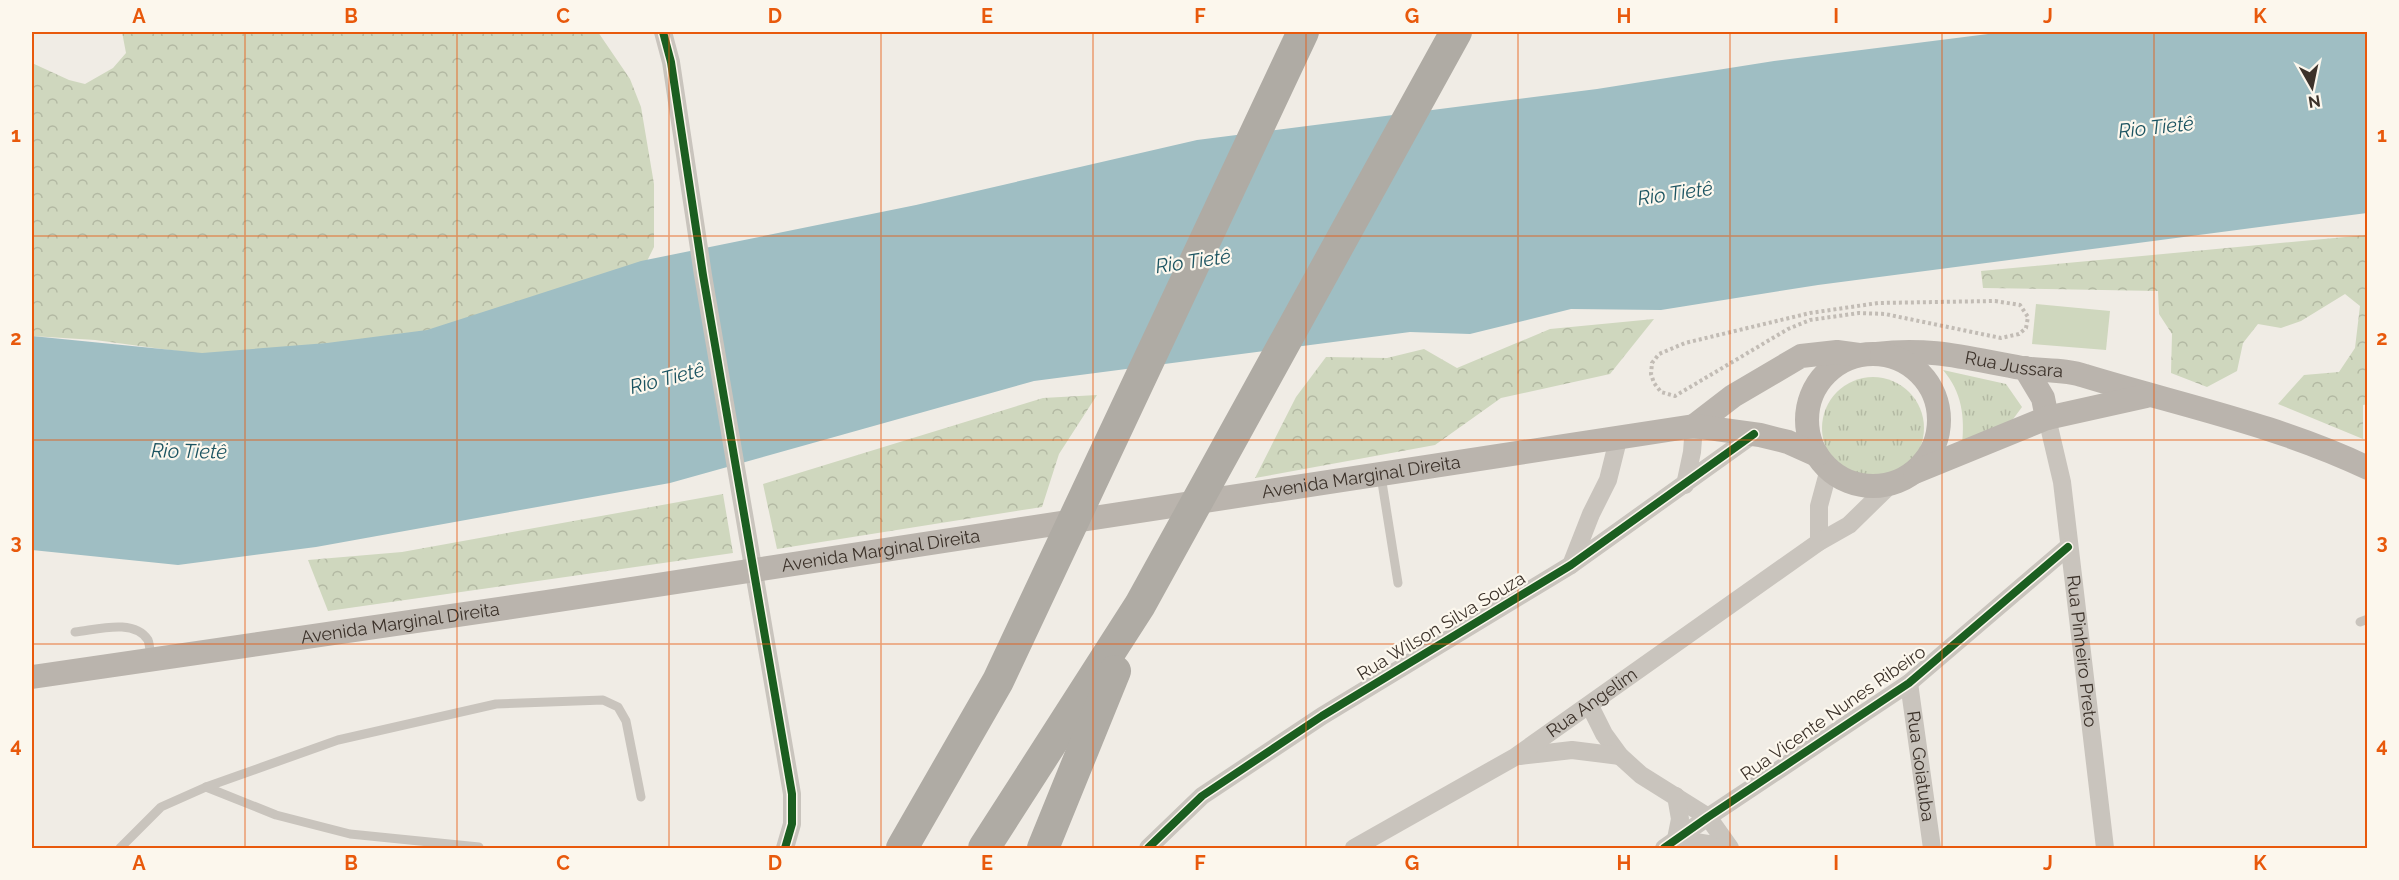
<svg xmlns="http://www.w3.org/2000/svg" width="2399" height="880" viewBox="0 0 2399 880" font-family="Raleway,sans-serif">
	<defs>
		<pattern id="grass-tufts" width="24" height="20" patternUnits="userSpaceOnUse" patternTransform="scale(1.5)"><rect width="24" height="20" fill="#cfd7be"/><path d="M3 7l-1-3M5 7V3M7 7l1-3M15 17l-1-3M17 17v-4M19 17l1-3" fill="none" stroke="#b3b9a3"/></pattern>
		<pattern id="forest-crowns" width="20" height="18" patternUnits="userSpaceOnUse" patternTransform="scale(1.5)"><rect width="20" height="18" fill="#cfd7be"/><path d="M2 6a3 3 0 1 1 6 0M12 15a3 3 0 1 1 6 0" fill="none" stroke="#b3b9a3"/></pattern>
	</defs>
	<rect width="100%" height="100%" fill="#f0ece5"/>
	<g fill="url(#grass-tufts)">
		<path d="M1943 370 2006 384 2022 407 2008 426 1962 445C1965 417 1962 392 1943 370Z"/>
		<circle cx="1873" cy="428" r="51"/>
	</g>
	<g fill="url(#forest-crowns)">
		<path d="M122 32H598L630 79 641 107 654 184V247L646 263 514 322 229 358 95 340 32 336V63L69 80 85 84 113 68 126 53Z"/>
		<path d="M2367 235 2368 404 2363 405V439L2278 404 2304 375 2339 372 2355 348 2360 306 2345 294 2301 321 2281 328 2258 324 2243 343 2237 371 2207 387 2171 373 2172 334 2159 314 2158 291 1983 288 1981 271Z"/>
		<path d="M1654 319 1610 374 1501 398 1435 445 1255 478 1296 397 1326 357 1387 358 1424 349 1457 368 1550 329Z"/>
		<path d="M1097 395 1059 454 1042 507 777 549 763 484 1043 398Z"/>
		<path d="M723 494 733 553 328 611 308 560 402 552Z"/>
	</g>
	<path fill="#cfd7be" d="M2036 304 2110 311 2106 350 2032 344Z"/>
	<path fill="#9fbec3" d="M2004 32H2367V213L1818 285 1661 310 1571 309 1470 334 1410 332 1034 381 670 483 316 547 178 565 32 550V336L202 353 327 343 427 330 641 261 916 205 1197 140 1597 89 1774 61Z"/>
	<g fill="none" stroke-linecap="round" stroke-linejoin="round">
		<path stroke="#c2bcb5" stroke-width="4" stroke-dasharray="3 3" stroke-linecap="butt" d="M1995 301 2020 305 2028 317 2026 328 2019 334 2001 338 1885 314 1859 313 1810 320 1788 329 1675 396 1661 392 1654 383 1651 374 1652 363 1659 354 1685 343 1810 313 1878 303Z"/>
		<g stroke="#c9c4bd" stroke-width="9">
			<path d="M1381 476 1398 583"/>
			<path d="M2360 622 2368 619"/>
			<path d="M75 632C96 630 134 618 148 640 150 645 150 654 151 659"/>
			<path d="M206 787 276 815 350 834 479 847"/>
			<path d="M120 848 161 807 206 787 338 740 496 704 603 700 618 707 626 721 641 797"/>
		</g>
		<g stroke="#c9c4bd" stroke-width="18">
			<path d="M663 32 671 62 703 275 792 794V824L785 848"/>
			<path id="s1" d="M2047 418 2062 482 2105 848"/>
			<path d="M1685 485 1692 452 1694 426"/>
			<path d="M1819 542V506L1829 469"/>
			<path d="M1571 565 1591 514 1608 480 1619 436"/>
			<path id="s2" d="M1909 683 1932 848"/>
			<path d="M1590 706 1604 734 1620 756 1641 775 1708 817 1730 848"/>
			<path d="M1520 756 1572 750 1620 756"/>
			<path d="M1676 796 1680 819 1676 839 1708 844 1717 848"/>
			<path d="M1148 848 1202 796 1322 716 1571 565 1754 434"/>
			<path id="s3" d="M1354 848 1515 757 1819 542 1849 525 1892 483"/>
			<path d="M1664 848 1708 817 1909 683 2068 547"/>
		</g>
		<g stroke="#bab4ad" stroke-width="24">
			<path id="s4" d="M1877 354C1931 347 1970 359 2022 368 2042 371 2066 369 2085 376 2180 405 2278 425 2368 468"/>
			<circle cx="1873" cy="420" r="66"/>
			<path d="M2025 368 2043 398 2047 418"/>
			<path d="M1694 426 1733 396 1801 356 1837 352 1859 355"/>
			<path d="M1915 472 2047 418 2146 396"/>
			<path id="s5" d="M32 677 546 602 1694 426 1760 435 1788 442 1817 455"/>
		</g>
		<g stroke="#afaba4" stroke-width="32">
			<path d="M902 848 998 681 1303 32"/>
			<path d="M984 848 1140 605 1456 32"/>
			<path d="M1043 848 1115 671"/>
		</g>
		<defs>
			<g id="cycleway">
				<path d="M663 32 671 62 703 275 792 794V824L785 848"/>
				<path d="M1148 848 1202 796 1322 716 1571 565 1754 434"/>
				<path d="M1664 848 1708 817 1909 683 2068 547"/>
			</g>
		</defs>
		<use href="#cycleway" stroke="#fcf7ed" stroke-width="11"/>
		<use href="#cycleway" stroke="#1b5e20" stroke-width="8"/>
	</g>
	<path fill="none" stroke="#e8590c" stroke-width="1.5" stroke-opacity="0.55" d="M245 32V848M457 32V848M669 32V848M881 32V848M1093 32V848M1306 32V848M1518 32V848M1730 32V848M1942 32V848M2154 32V848M32 236H2368M32 440H2368M32 644H2368"/>
	<g text-anchor="middle" stroke-width="4.5" stroke-linejoin="round" paint-order="stroke">
		<g font-size="18" fill="#3c322a" stroke="#fcf7ed">
			<text dy="6" stroke="none"><textPath href="#s4" startOffset="138">Rua Jussara</textPath></text>
			<text dy="6" stroke="none"><textPath href="#s5" startOffset="1344">Avenida Marginal Direita</textPath></text>
			<text dy="6" stroke="none"><textPath href="#s5" startOffset="858">Avenida Marginal Direita</textPath></text>
			<text dy="6" stroke="none"><textPath href="#s5" startOffset="372">Avenida Marginal Direita</textPath></text>
			<text transform="translate(1441 626) rotate(-31)" y="6">Rua Wilson Silva Souza</text>
			<text dy="6" stroke="none"><textPath href="#s1" startOffset="236">Rua Pinheiro Preto</textPath></text>
			<text dy="6" stroke="none"><textPath href="#s3" startOffset="279">Rua Angelim</textPath></text>
			<text transform="translate(1833 713) rotate(-35)" y="6">Rua Vicente Nunes Ribeiro</text>
			<text dy="6" stroke="none"><textPath href="#s2" startOffset="84">Rua Goiatuba</textPath></text>
		</g>
		<g font-size="20" font-style="italic" fill="#1c5461" stroke="#fcf7ed">
			<text transform="translate(2156 127) rotate(-6)" y="7">Rio Tietê</text>
			<text transform="translate(1675 193) rotate(-8)" y="7">Rio Tietê</text>
			<text transform="translate(1193 261) rotate(-8)" y="7">Rio Tietê</text>
			<text transform="translate(667 378) rotate(-14)" y="7">Rio Tietê</text>
			<text transform="translate(189 451) rotate(1)" y="7">Rio Tietê</text>
		</g>
	</g>
	<rect width="2399" height="880" fill="none" stroke="#fcf7ed" stroke-width="66"/>
	<g transform="translate(2312 87) rotate(171)" stroke="#fcf7ed" stroke-width="4.5" paint-order="stroke">
	<path d="M0-4.5L10 22L0 15L-10 22Z" fill="#3c322a"/>
	<text y="-9" font-size="16" font-weight="bold" text-anchor="middle" fill="#3c322a">N</text>
	</g>
	<rect x="33" y="33" width="2333" height="814" fill="none" stroke="#e8590c" stroke-width="2"/>
	<g font-size="20" text-anchor="middle" font-weight="bold" fill="#e8590c">
		<text x="139" y="23">A</text>
		<text x="351" y="23">B</text>
		<text x="563" y="23">C</text>
		<text x="775" y="23">D</text>
		<text x="987" y="23">E</text>
		<text x="1200" y="23">F</text>
		<text x="1412" y="23">G</text>
		<text x="1624" y="23">H</text>
		<text x="1836" y="23">I</text>
		<text x="2048" y="23">J</text>
		<text x="2260" y="23">K</text>
		<text x="16" y="142">1</text>
		<text x="2382" y="142">1</text>
		<text x="16" y="345">2</text>
		<text x="2382" y="345">2</text>
		<text x="16" y="549">3</text>
		<text x="2382" y="549">3</text>
		<text x="16" y="752">4</text>
		<text x="2382" y="752">4</text>
		<text x="139" y="870">A</text>
		<text x="351" y="870">B</text>
		<text x="563" y="870">C</text>
		<text x="775" y="870">D</text>
		<text x="987" y="870">E</text>
		<text x="1200" y="870">F</text>
		<text x="1412" y="870">G</text>
		<text x="1624" y="870">H</text>
		<text x="1836" y="870">I</text>
		<text x="2048" y="870">J</text>
		<text x="2260" y="870">K</text>
	</g>
</svg>
